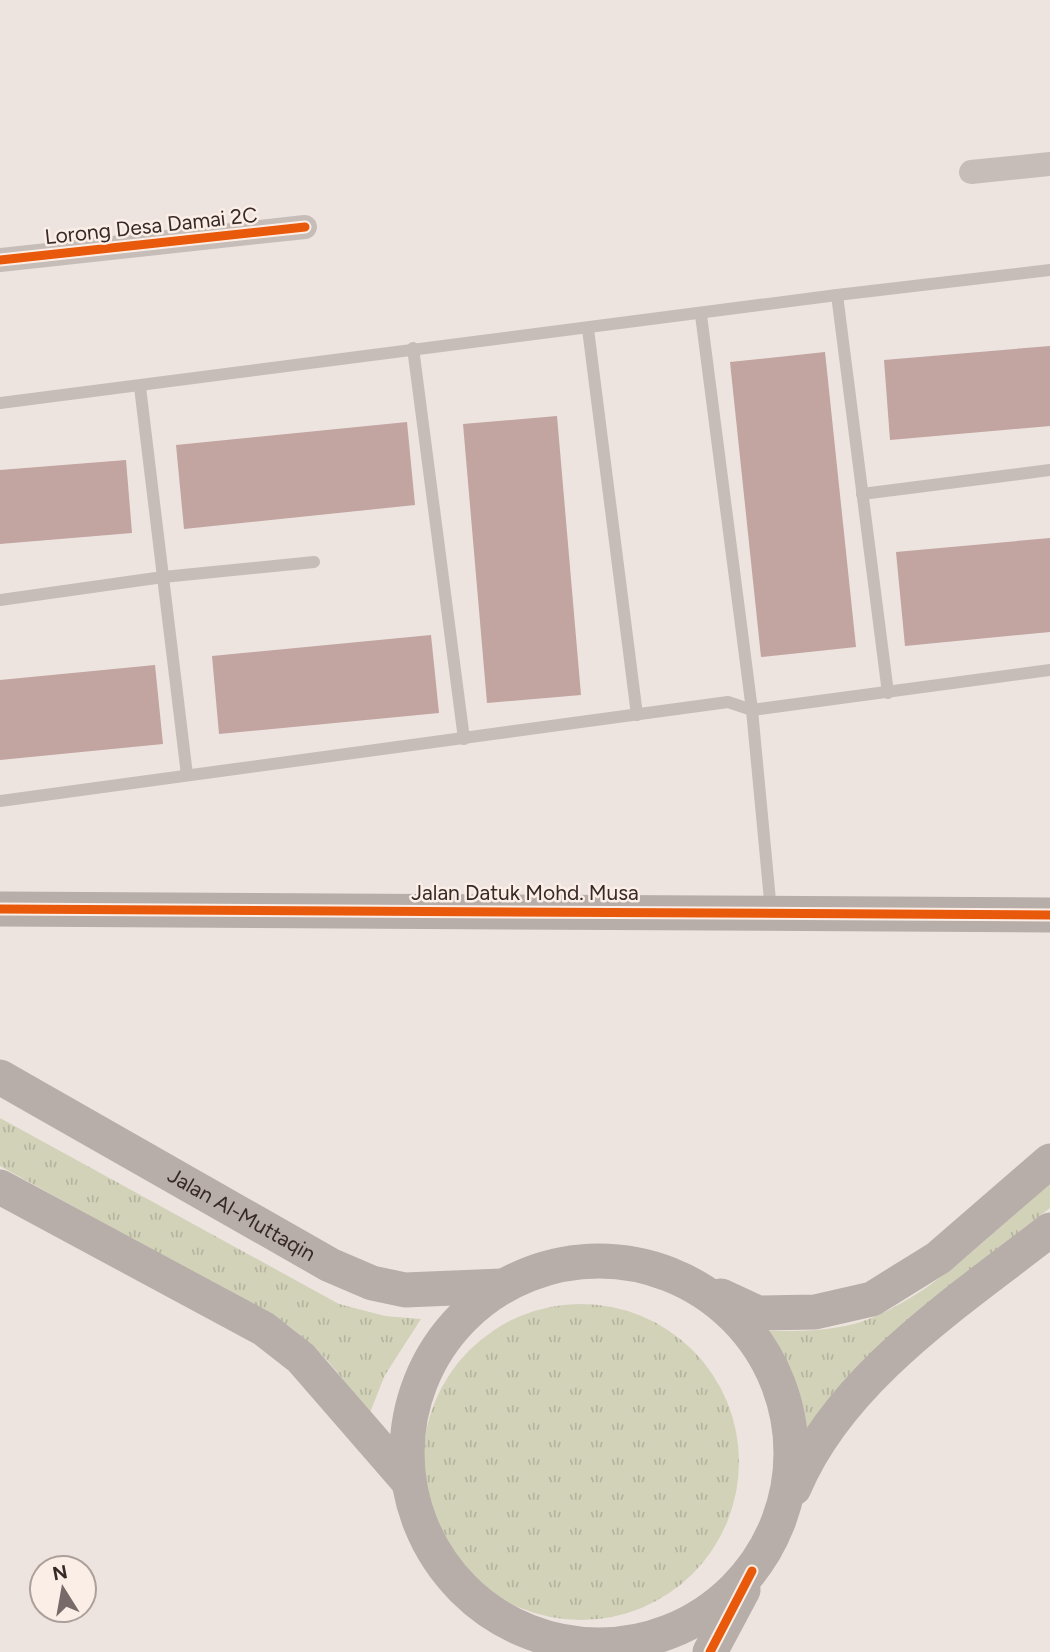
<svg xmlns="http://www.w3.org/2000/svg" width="1050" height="1652" viewBox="0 0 1050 1652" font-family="Figtree,sans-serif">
	<defs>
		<pattern id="grass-tufts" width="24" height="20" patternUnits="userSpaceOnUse" patternTransform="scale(1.75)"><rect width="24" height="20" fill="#d2d2b9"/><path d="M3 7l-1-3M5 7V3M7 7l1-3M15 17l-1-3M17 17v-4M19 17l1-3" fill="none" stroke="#b5b49f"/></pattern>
	</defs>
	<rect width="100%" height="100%" fill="#ede4e0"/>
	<g fill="url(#grass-tufts)">
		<path d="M0 1118 339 1304 385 1316 421 1319 385 1375 367 1420C344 1376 328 1357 289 1326L0 1166Z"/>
		<path d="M1050 1182V1208C960 1280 864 1343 799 1441 789 1392 783 1370 752 1331 790 1331 833 1333 869 1319 938 1291 995 1230 1050 1182Z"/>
		<circle cx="581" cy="1462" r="158"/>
	</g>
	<g fill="#c2a4a0">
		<path d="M1050 346V426L890 440 884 360Z"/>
		<path d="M825 352 856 647 761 657 730 362Z"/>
		<path d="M557 416 581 695 487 703 463 424Z"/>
		<path d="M407 422 415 505 184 529 176 445Z"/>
		<path d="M126 460 132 533 0 544V470Z"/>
		<path d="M1050 538V632L905 646 896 552Z"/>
		<path d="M431 635 439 713 219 734 212 656Z"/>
		<path d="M155 665 163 744 0 760V680Z"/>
	</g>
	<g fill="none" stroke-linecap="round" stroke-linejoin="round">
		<g stroke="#c6bdb9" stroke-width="12">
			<path d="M837 295 888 693"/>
			<path d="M701 315 752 710 771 911"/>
			<path d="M588 329 637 715"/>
			<path d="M413 348 464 739"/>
			<path d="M140 387 187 775"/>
			<path d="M0 403 837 295 1050 270"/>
			<path d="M862 494 1050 470"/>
			<path d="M0 600 163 577 314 562"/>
			<path d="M0 801 728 702 752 710 1050 670"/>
		</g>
		<g stroke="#c6bdb9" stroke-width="24">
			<path d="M971 172 1050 164"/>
			<path d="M0 260 305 227"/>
		</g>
		<g stroke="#b7ada9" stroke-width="35">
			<path d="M0 909 1050 915"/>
			<path id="s1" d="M0 1077 330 1265 372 1283 405 1290 502 1286"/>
			<path d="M0 1187 264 1329 301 1358 407 1480"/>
			<circle cx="599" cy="1453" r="192"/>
			<path d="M721 1296 758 1313 815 1312 872 1299 938 1258 1050 1161"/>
			<path d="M794 1488C840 1378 959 1301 1050 1230"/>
			<path d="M710 1652 743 1590"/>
		</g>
		<defs>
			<g id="cycleway">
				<path d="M0 260 305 227"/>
				<path d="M0 909 1050 915"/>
				<path d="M710 1652 752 1571"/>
			</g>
		</defs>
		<use href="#cycleway" stroke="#fbeee6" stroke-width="13"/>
		<use href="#cycleway" stroke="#e8590c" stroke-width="9"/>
	</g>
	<g text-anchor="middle" stroke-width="5" stroke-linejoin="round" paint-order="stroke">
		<g font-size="21" fill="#372927" stroke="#fbeee6">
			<text transform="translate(151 226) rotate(-6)" y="7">Lorong Desa Damai 2C</text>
			<text x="525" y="900">Jalan Datuk Mohd. Musa</text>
			<text dy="7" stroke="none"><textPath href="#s1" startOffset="278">Jalan Al-Muttaqin</textPath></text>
		</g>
	</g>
	<g transform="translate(63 1589) rotate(349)"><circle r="33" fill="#fbeee6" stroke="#ad9f9a" stroke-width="2"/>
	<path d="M0-5L12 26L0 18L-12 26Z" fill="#776a68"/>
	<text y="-10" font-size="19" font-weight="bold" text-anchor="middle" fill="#372927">N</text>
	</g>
</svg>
